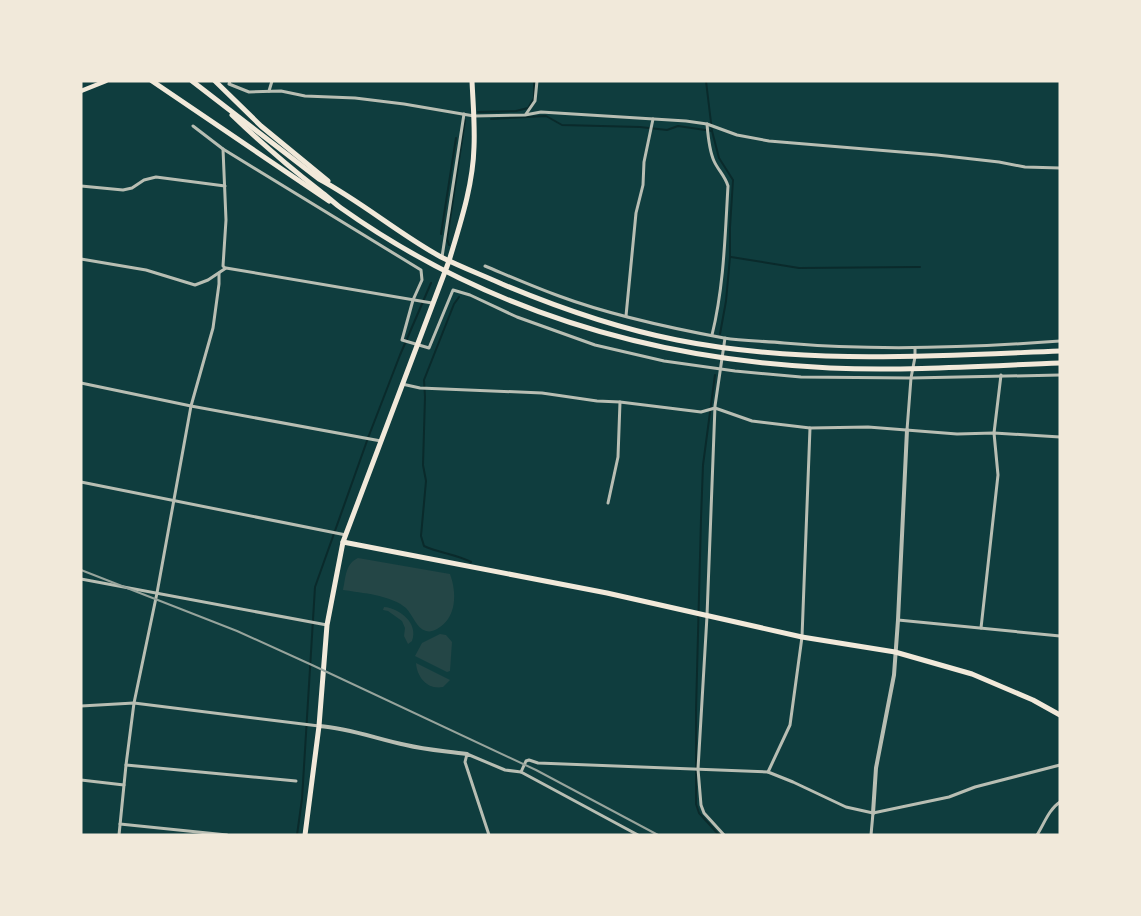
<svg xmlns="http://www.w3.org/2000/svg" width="1141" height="916" viewBox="0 0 1141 916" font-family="'Asap Condensed',sans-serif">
	<rect width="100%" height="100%" fill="#0f3d3e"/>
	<g fill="#244646">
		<path d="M358 558 450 574C457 593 457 618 437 629 433 631 430 632 426 631 416 628 413 615 406 608 391 595 362 593 343 590 346 577 345 564 358 558Z"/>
		<path d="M384 607C399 608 419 623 412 641L408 644 404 636 405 628 402 621 388 611 383 610Z"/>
		<path d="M440 634 446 635 452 642 450 671 447 672 415 656 422 643Z"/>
		<path d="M416 663 450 680 443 687C427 690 417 677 416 663Z"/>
	</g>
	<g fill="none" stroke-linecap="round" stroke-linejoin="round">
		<g stroke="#0a2a2b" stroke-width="2">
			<path d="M706 81 712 131 719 158 733 180 730 227V257L726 301 720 334"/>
			<path d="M478 112 516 111 528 108 534 98V81"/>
			<path d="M491 119 546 116 562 125 640 127 667 130 678 126 712 131"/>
			<path d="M441 234 456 138"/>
			<path d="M449 245 447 239 465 120"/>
			<path d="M731 257 799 268 920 267"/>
			<path d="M459 297 454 304 424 380 425 397 423 465 426 481 421 536 424 546C439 553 456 554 471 562"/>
			<path d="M715 375 703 465 701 519 696 711V804L699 813 719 835"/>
			<path d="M297 835 302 799 315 587 368 438 400 355 431 283"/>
		</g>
		<g stroke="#b8beb3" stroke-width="3">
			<path d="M230 81 229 84 249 92 281 91 305 96 355 98 404 104 474 116 525 115 541 112 686 121 707 124 737 135 769 141 937 155 999 162 1025 167 1060 168"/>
			<path d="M269 91 272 81"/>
			<path d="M526 114 535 101 537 81"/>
			<path d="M707 124C708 136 709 150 714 161 718 170 725 176 728 186 725 236 724 286 712 335"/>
			<path d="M193 126 223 149 421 270 422 280 413 300 402 340 429 348 453 290 470 295 517 317 595 345 664 361 735 371 801 377 911 378 1060 375"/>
			<path d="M223 149 226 220 223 266 225 268"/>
			<path d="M81 186 123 190 132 188 144 180 156 177 225 186"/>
			<path d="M442 257 464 114"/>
			<path d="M81 259 146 270 195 285 208 280 226 268 432 303"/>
			<path d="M485 266C509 276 534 287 559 296 610 315 670 328 724 338 743 341 764 341 784 343 875 351 968 348 1060 341"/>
			<path d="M626 316 636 213 643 185 644 162 653 119"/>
			<path d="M81 383 191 406 381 441"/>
			<path d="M402 384 420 388 542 393 597 401 620 402"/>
			<path d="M907 430 911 378 915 357V348"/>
			<path d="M81 482 346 535"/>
			<path d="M608 503 618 457 620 402 701 412 715 408 752 421 810 428 868 427 957 434 994 433 1060 437"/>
			<path d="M81 579 327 625"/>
			<path d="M898 620 1060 636"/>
			<path d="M981 628 998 475 994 433 1001 375"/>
			<path d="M81 706 134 703 319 726"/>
			<path d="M126 765 296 781"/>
			<path d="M521 772 526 761 529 760 538 763 768 772 793 782 846 807 873 813 949 797 975 787 1060 765"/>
			<path d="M768 772 790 725 802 637 810 428"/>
			<path d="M81 780 124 785"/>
			<path d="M120 824 227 835"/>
			<path d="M119 835 126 765 134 703 157 593 191 406 213 328 219 284V273"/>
			<path d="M489 835 465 762 467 754 505 770 521 772 638 835"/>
			<path d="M724 835 704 813 701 805 698 769 707 616 715 406 725 338"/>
			<path d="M871 835 873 813"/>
			<path d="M1037 835C1044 824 1049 809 1060 802"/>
		</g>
		<g stroke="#b8beb3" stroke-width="4">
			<path d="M319 726C349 728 377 739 406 745 426 750 447 751 467 754"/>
			<path d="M873 813 876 768 894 675 898 620 907 430"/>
		</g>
		<path stroke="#f1e9da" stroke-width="4.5" d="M81 91 106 81"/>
		<g stroke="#f1e9da" stroke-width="5">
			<path d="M343 542 607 593 802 637 895 652 972 674 1033 700 1060 715"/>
			<path d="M305 835 319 726 327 625 343 542 449 261C460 224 473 186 474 147 475 125 473 103 472 81"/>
		</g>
		<g stroke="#f1e9da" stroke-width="5">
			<path d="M152 81 329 201"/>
			<path d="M192 81 319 179C362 202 399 234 441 257 461 267 482 275 502 284 559 308 616 328 677 340 803 365 933 356 1060 351"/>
			<path d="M215 81 261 126 328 181"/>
			<path d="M232 115C260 142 289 167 320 191 328 197 334 203 341 208 488 312 652 360 830 368 907 371 983 366 1060 363"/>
		</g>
		<path stroke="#97a49c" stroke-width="2" d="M81 570 237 631 312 665 536 770 658 835"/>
	</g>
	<rect width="1141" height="916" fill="none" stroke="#f1e9da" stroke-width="165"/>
</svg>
